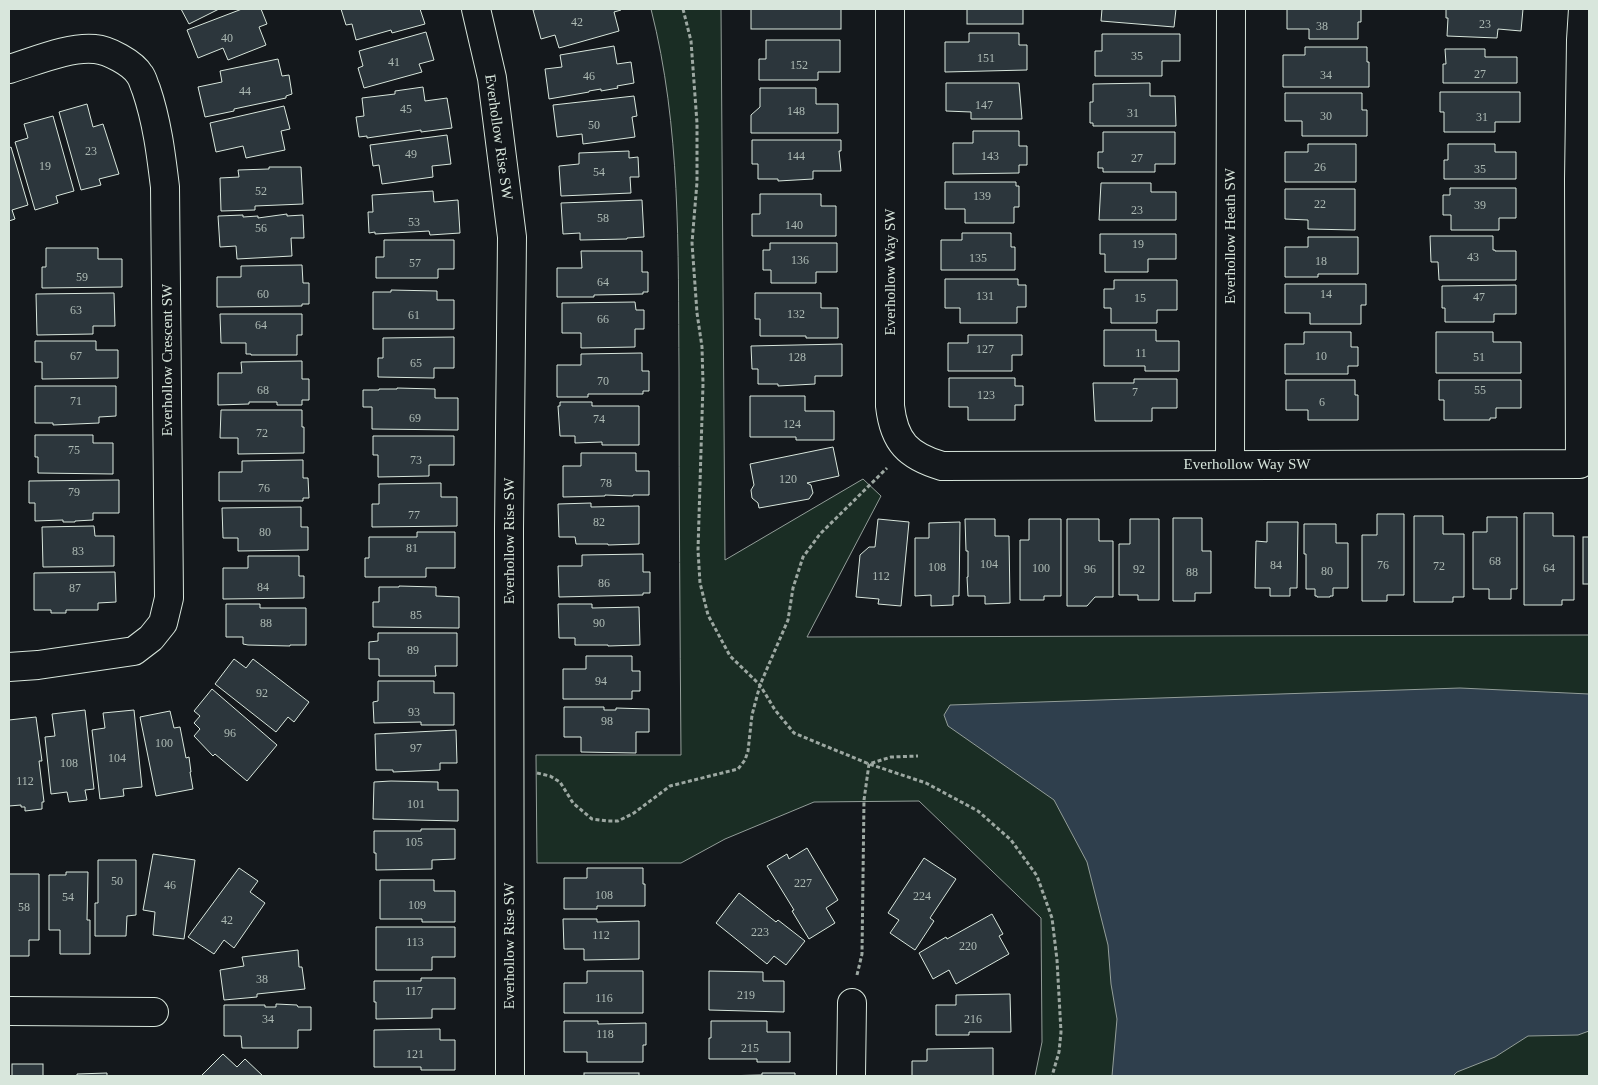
<svg xmlns="http://www.w3.org/2000/svg" width="1598" height="1085" viewBox="0 0 1598 1085" font-family="Georgia,serif">
	<rect width="100%" height="100%" fill="#14181c"/>
	<path fill="#1a2d24" stroke="#939e99" d="M651 9H721L725 560 863 479 881 496 807 637 1589 635V1076H1035L1042 1042 1041 918 919 801 814 802 725 839 681 863H537L536 755H681C680 627 679 498 679 370 678 249 681 127 651 9Z"/>
	<path fill="#2f3f4d" stroke="#939e99" d="M1460 688 1589 694V1031L1578 1035 1528 1036 1495 1057 1457 1072 1453 1076H1112L1117 1019 1111 984 1108 945 1087 862 1054 800 948 726 944 715 950 705Z"/>
	<g fill="#2c363c" stroke="#d8e6dc">
		<path d="M181 9H219L189 24Z"/>
		<path d="M242 9H261L267 24 259 27 266 45 228 60 223 48 198 58 187 30Z"/>
		<path d="M341 9H420L425 24 392 33 391 30 356 40 352 24 346 25Z"/>
		<path d="M538 9H620L621 10 614 12 619 31 559 48 555 35 541 39 533 10Z"/>
		<rect x="751" y="9" width="90" height="20"/>
		<rect x="967" y="9" width="56" height="15"/>
		<path d="M1102 9H1176L1174 27 1101 21Z"/>
		<path d="M1287 9H1361V22H1358V39H1309V29H1287Z"/>
		<path d="M1446 9H1523L1521 31 1498 29 1497 38 1447 36 1448 18H1446Z"/>
		<path d="M426 32 434 60 419 64 422 72 364 88 358 68 363 66 359 51Z"/>
		<path d="M969 33H1019V45H1027V70L945 72V42H969Z"/>
		<path d="M1102 34H1180V61H1162V76H1095V51H1102Z"/>
		<path d="M766 40H840V72H818V80H759V59H766Z"/>
		<path d="M614 46 617 64 631 62 634 83 617 86 618 88 601 91V89L589 91V92L549 99 545 69 562 67 560 55Z"/>
		<path d="M1305 47H1367V62H1369V87H1283V55H1305Z"/>
		<path d="M1445 49H1485V57H1517V83H1443V64H1446Z"/>
		<path d="M278 59 282 76 289 75 292 94 286 96V98L234 109V111L205 117 198 87 222 82 220 71Z"/>
		<path d="M946 83H1019L1022 119H971V112L946 111Z"/>
		<path d="M1150 83V96H1175L1176 126H1093V123H1090V102H1093V84Z"/>
		<path d="M423 87 425 101 447 98 452 128 421 132V130L367 138V136L359 137 356 117 364 116 362 98 395 94V91Z"/>
		<path d="M760 88H816V104H838V133H751V115L760 107Z"/>
		<path d="M1440 92H1520V122H1495V132H1444V112H1440Z"/>
		<path d="M1285 93H1362V110H1367V136H1302V121H1285Z"/>
		<path d="M634 96 637 116 632 117 635 137 583 144 582 134 557 137 553 105Z"/>
		<path d="M87 104 93 127 103 124 119 174 99 179 101 185 81 190 59 112Z"/>
		<path d="M284 106 290 129 281 131 285 150 246 158 243 146 216 152 210 123Z"/>
		<path d="M53 116 74 191 56 196 58 203 35 210 15 142 28 138 24 124Z"/>
		<path d="M973 131H1019V146H1027V165H1019V173L953 174V143H973Z"/>
		<path d="M1103 132H1175V164H1155V172H1103V168H1098V152H1103Z"/>
		<path d="M447 135 451 164 432 166 433 177 382 184 379 165 373 166 370 145Z"/>
		<path d="M752 140H841V151H839L841 171H813V179L778 181V179H758V164H752Z"/>
		<path d="M1308 144H1356V182H1285V152H1308Z"/>
		<path d="M1448 144H1495V152H1516V179H1444V160H1448Z"/>
		<path d="M11 147 28 205 12 210 15 219 9 221V148Z"/>
		<path d="M629 151V158L638 157 639 177H630L631 193 561 196 559 166 579 164V153Z"/>
		<path d="M269 167H301L303 204 255 206V210L221 211 220 178 239 177 238 170 269 169Z"/>
		<path d="M945 182H1016V186H1019V207H1014V223H965V209H945Z"/>
		<path d="M1101 183H1151V192H1176V220H1099Z"/>
		<path d="M1450 188H1516V218H1499V230H1451V215H1443V195H1450Z"/>
		<path d="M1285 189H1355V230L1308 229V220L1285 219Z"/>
		<path d="M433 191 434 202 458 200 460 233 430 235 429 231 375 234V232L369 233 368 212H373L372 195Z"/>
		<path d="M760 194H821V206H836V236H752V214H760Z"/>
		<path d="M642 200 644 237 627 238V239L580 240V233L563 234 561 203Z"/>
		<path d="M287 214V216L303 215 304 238H291L292 256 237 259 236 246 220 247 218 216 243 215V217L258 216V218Z"/>
		<path d="M962 233H1011V247H1015V270H941V240H962Z"/>
		<path d="M1100 234H1176V259H1148V272H1105V254H1100Z"/>
		<path d="M1430 236H1493V250H1495V251H1516V280H1439L1438 262H1431Z"/>
		<path d="M1308 237H1358V274H1318V277H1285V247H1308Z"/>
		<path d="M384 240H454V269H438V278H376V257H384Z"/>
		<path d="M770 243H837V272H816V283H771V270H763V250H770Z"/>
		<path d="M46 248H98V259H122V287L42 288V267H46Z"/>
		<path d="M581 251H642V272H648V292H643V294L594 295V297H557V268H582Z"/>
		<path d="M302 265 303 283H309V304H302V306L217 307V277H241V266Z"/>
		<path d="M945 279H1018V285H1026V307H1017V323H960V308H945Z"/>
		<path d="M1114 280H1177V310H1157V323H1111V308H1104V289H1114Z"/>
		<path d="M1285 284H1366V305H1361V324H1310V313H1285Z"/>
		<path d="M1516 285V314H1494V322H1445V308H1442V286Z"/>
		<path d="M391 290 437 291V300H454V329H373V292H391Z"/>
		<path d="M114 293 115 326H93V334L37 335 36 294Z"/>
		<path d="M755 293H821V308H838V338H806V336H760V319H755Z"/>
		<path d="M635 302 636 310H644V329H635V347L581 348V333H562V303Z"/>
		<path d="M220 314H302V335H297V355H251V354H246V343H221Z"/>
		<path d="M1104 330H1156V341H1179V371H1145V366H1104Z"/>
		<path d="M1304 332H1351V347H1358V366H1348V374H1285V344H1304Z"/>
		<path d="M1436 332H1493V342H1521V373H1436Z"/>
		<path d="M968 335H1022V355H1012V371H948V343H968Z"/>
		<path d="M454 337V368H434V378L378 377V358H383V338Z"/>
		<path d="M35 341H96V350H118V378L42 379V362H35Z"/>
		<path d="M842 344V376H815V384L778 386V384H758V369H752L751 346Z"/>
		<path d="M642 353V371H649V391H643V394H588V397H557V365H581V354Z"/>
		<path d="M302 361V379H309V400H302V405H277V402H249V404L218 405V373H242L241 362Z"/>
		<path d="M949 378H1015V386H1023V405H1015V420H968V407H949Z"/>
		<path d="M1134 379H1177V408H1152V421H1095L1093 383H1134Z"/>
		<path d="M1286 380H1355V395H1358V420H1308V410H1286Z"/>
		<path d="M1439 380H1521V408H1496V418H1490V420H1444V400H1439Z"/>
		<path d="M35 386H116V416L99 417V423L53 425V423H35Z"/>
		<path d="M397 388 435 389V398H458V430L372 429V407H363V390H379V389H397Z"/>
		<path d="M750 396H805V411H834V440H796V437H750Z"/>
		<path d="M560 402H592V406H639V445H602V442L575 443V436H560L558 406H560Z"/>
		<path d="M221 410H302V427H304V453L238 454V438H220Z"/>
		<path d="M35 435H93V443H113V474L38 473V457H35Z"/>
		<path d="M373 436H454V465H429V476L378 477V455H373Z"/>
		<path d="M833 447 839 476 807 483 811 485 813 493 809 499 759 508 758 503 752 498 751 490 754 485 750 464Z"/>
		<path d="M581 453H636V471H649V495H633V496L605 495V496L563 497V466H581Z"/>
		<path d="M303 460V478H308L309 498H303V501H219V472H242V461Z"/>
		<path d="M119 480V513H93V520L75 521V522H63V520L35 521V503H29V481Z"/>
		<path d="M441 483V497H457V526L372 527V504H379V484Z"/>
		<path d="M591 503V507L639 506V544L608 545V544H576L575 537H559L558 504Z"/>
		<path d="M301 507V527H308V550L238 551V538H223L222 508Z"/>
		<path d="M1524 513H1553V536H1574V600H1562V605H1524Z"/>
		<path d="M1377 514H1404V595H1387V601H1362V535H1377Z"/>
		<path d="M1414 516H1443V534H1464V597H1453V602H1414Z"/>
		<path d="M1487 517H1517V589H1511V599H1489V589H1473V532H1487Z"/>
		<path d="M1173 518H1202V551H1211V593H1195V601H1173Z"/>
		<path d="M878 519 909 522 901 606 878 604 879 599 856 597 860 555 869 547H875Z"/>
		<path d="M965 519H995V536H1009L1010 603 985 604V596H968L967 577H968V551H966Z"/>
		<path d="M1029 519H1061V596H1044V600H1020V540H1029Z"/>
		<path d="M1067 519H1099V541H1113V597H1095L1087 606H1067Z"/>
		<path d="M1130 519H1159V600H1138V595H1119V544H1130Z"/>
		<path d="M960 522 959 596H953V605L931 606V595L915 596V538H929V523Z"/>
		<path d="M1267 522H1298L1297 588H1290V596H1270V588H1255L1256 541 1267 542Z"/>
		<path d="M1304 524H1336V543H1348V588H1333V596H1330V597H1317V596H1315V589H1306V554H1304Z"/>
		<path d="M94 526 95 536H114V566L43 567 42 527Z"/>
		<path d="M417 532H455V568H426V577H365V558H369V537H417Z"/>
		<rect x="1583" y="537" width="6" height="47"/>
		<path d="M643 554V572H650V593H643V595L559 597 558 566H582V555Z"/>
		<path d="M248 556H299V576H304V598L223 599V568H248Z"/>
		<path d="M115 572 116 602 98 603V610H66V613H51V610H34V573Z"/>
		<path d="M399 586 436 587V596L459 597V628L373 627V602H379V587H399Z"/>
		<path d="M226 604H260V608H306V645H290V646L248 645 243 644V637H226Z"/>
		<path d="M558 604H592V608L639 607 640 645 608 646V645H575V638H559Z"/>
		<path d="M378 633H457V666H435L436 676H379V659H369V642L378 641Z"/>
		<path d="M586 656H632V671H640V691H632V699H563V669H586Z"/>
		<path d="M234 659 246 668 253 659 309 702 294 722 288 717 276 732 215 684Z"/>
		<path d="M378 681H434V693H454V725H421V722L374 723 373 702 378 701Z"/>
		<path d="M212 689 277 745 247 781 215 754 213 756 194 736 200 729 194 723 200 716 194 711Z"/>
		<path d="M564 707H604V710H616V708L649 709V732H636V753L581 752V737H564Z"/>
		<path d="M85 710 94 789 85 790 87 800 69 802 67 792 51 794 45 737 55 736 52 714Z"/>
		<path d="M134 710 142 787 123 789 124 796 100 799 92 730 105 728 103 713Z"/>
		<path d="M170 711 174 728 180 727 186 758 189 757 191 772H190L193 789 156 796 140 717Z"/>
		<path d="M36 717 42 761H39L44 802H42V809L25 811V807H21V805L9 806V720Z"/>
		<path d="M456 730 457 763H440V770L393 772V770H376L375 734Z"/>
		<path d="M391 781 438 782V790H458V821L373 819 374 782Z"/>
		<path d="M421 829H455V859L432 860V869L376 870V853H374V831H421Z"/>
		<path d="M807 848 838 900 826 908 835 923 809 939 792 911 794 910 767 866 787 854 789 859Z"/>
		<path d="M153 854 195 860 184 939 153 935 155 912 143 910Z"/>
		<path d="M924 858 956 879 930 918 934 921 915 950 890 933 899 920 888 913Z"/>
		<path d="M98 860H136V915L127 916 126 936H95V903H98Z"/>
		<path d="M239 868 258 881 250 892 265 903 234 948 224 940 214 954 188 937Z"/>
		<path d="M587 868H643V884H645V906H597V909H564V878H587Z"/>
		<path d="M66 872H88L87 920H90V954H60V930H49V875H66Z"/>
		<path d="M9 874H39V940H29V956H9Z"/>
		<path d="M380 880H434V891H455V922H422V919H380Z"/>
		<path d="M739 893 776 922 778 920 805 941 786 965 774 956 767 964 716 923Z"/>
		<path d="M992 914 1003 934 999 936 1009 954 956 984 949 970 933 979 919 953 946 937 947 939Z"/>
		<path d="M563 919H597V922L639 921V959L584 960V949H564Z"/>
		<path d="M376 927H455V957H432V970H376Z"/>
		<path d="M298 950 299 967H302L305 989 257 994V997L224 1000 220 970 244 966 242 957Z"/>
		<path d="M587 971H643V1013H564V983H587Z"/>
		<path d="M709 971 763 972V981H784V1012L709 1010Z"/>
		<path d="M421 978H455V1009H432V1018L376 1019V1002H374V981H421Z"/>
		<path d="M1010 994 1011 1032H969V1035H936V1005H956V995Z"/>
		<path d="M276 1004 297 1005 298 1007H311V1030H298V1048H242L241 1036H224V1005H265V1007H276Z"/>
		<path d="M564 1021H598V1024L646 1023V1045H643V1062H587V1052H564Z"/>
		<path d="M711 1021H767V1032H790V1062H757V1059H709V1038H711Z"/>
		<path d="M440 1029V1040H455V1070H421V1067H374V1030Z"/>
		<path d="M993 1048V1076H912V1061H927V1049Z"/>
		<path d="M223 1054 237 1067 245 1059 263 1076H201Z"/>
		<rect x="12" y="1064" width="31" height="12"/>
		<path d="M107 1073V1076H77V1074Z"/>
		<rect x="584" y="1073" width="55" height="3"/>
		<path d="M762 1073H795V1076H720L762 1075Z"/>
	</g>
	<g fill="none" stroke-linecap="round" stroke-linejoin="round">
		<defs>
			<g id="minor">
				<path d="M476 9 492 78 512 237 509 530 510 1076"/>
				<path d="M890 9V406C894 442 908 456 942 466L1580 464 1579 179 1581 40 1583 9"/>
				<path d="M9 69C33 62 70 46 95 49 108 50 133 63 140 75 143 79 144 85 146 89 157 121 161 154 165 187L169 598 163 623 151 638 134 651 38 665 9 667"/>
				<path d="M1230 464 1231 9"/>
				<path d="M9 1011 154 1012"/>
				<path d="M851 1076 852 1003"/>
			</g>
		</defs>
		<use href="#minor" stroke="#d8e6dc" stroke-width="30"/>
		<g stroke="#9da8a2" stroke-width="3" stroke-dasharray="4 2.5" stroke-linecap="butt">
			<path d="M683 9 691 41 697 123V182L692 243 697 313 702 347 703 384 698 550 700 583 708 615 730 656 760 685 775 710 794 733 869 764 926 783 978 811 1011 840 1037 876 1052 918 1057 960 1061 1032 1059 1052 1052 1076"/>
			<path d="M537 773 550 776 560 782 573 803 592 819 608 821H618L634 813 670 786 738 769 745 760 748 751 752 715 760 685 788 620 793 588 803 557 820 534 887 468"/>
			<path d="M857 975 862 954 864 800 869 764 891 757 918 756"/>
		</g>
		<use href="#minor" stroke="#14181c" stroke-width="28"/>
	</g>
	<g text-anchor="middle" stroke-width="4" stroke-linejoin="round" paint-order="stroke">
		<g font-size="12" fill="#adbab4">
			<text x="577" y="26">42</text>
			<text x="1485" y="28">23</text>
			<text x="1322" y="30">38</text>
			<text x="227" y="42">40</text>
			<text x="1137" y="60">35</text>
			<text x="986" y="62">151</text>
			<text x="394" y="66">41</text>
			<text x="799" y="69">152</text>
			<text x="1480" y="78">27</text>
			<text x="1326" y="79">34</text>
			<text x="589" y="80">46</text>
			<text x="245" y="95">44</text>
			<text x="984" y="109">147</text>
			<text x="406" y="113">45</text>
			<text x="796" y="115">148</text>
			<text x="1133" y="117">31</text>
			<text x="1326" y="120">30</text>
			<text x="1482" y="121">31</text>
			<text x="594" y="129">50</text>
			<text x="91" y="155">23</text>
			<text x="411" y="158">49</text>
			<text x="796" y="160">144</text>
			<text x="990" y="160">143</text>
			<text x="1137" y="162">27</text>
			<text x="45" y="170">19</text>
			<text x="1320" y="171">26</text>
			<text x="1480" y="173">35</text>
			<text x="599" y="176">54</text>
			<text x="261" y="195">52</text>
			<text x="982" y="200">139</text>
			<text x="1320" y="208">22</text>
			<text x="1480" y="209">39</text>
			<text x="1137" y="214">23</text>
			<text x="603" y="222">58</text>
			<text x="414" y="226">53</text>
			<text x="794" y="229">140</text>
			<text x="261" y="232">56</text>
			<text x="1138" y="248">19</text>
			<text x="1473" y="261">43</text>
			<text x="978" y="262">135</text>
			<text x="800" y="264">136</text>
			<text x="1321" y="265">18</text>
			<text x="415" y="267">57</text>
			<text x="82" y="281">59</text>
			<text x="603" y="286">64</text>
			<text x="263" y="298">60</text>
			<text x="1326" y="298">14</text>
			<text x="985" y="300">131</text>
			<text x="1479" y="301">47</text>
			<text x="1140" y="302">15</text>
			<text x="76" y="314">63</text>
			<text x="796" y="318">132</text>
			<text x="414" y="319">61</text>
			<text x="603" y="323">66</text>
			<text x="261" y="329">64</text>
			<text x="985" y="353">127</text>
			<text x="1141" y="357">11</text>
			<text x="76" y="360">67</text>
			<text x="1321" y="360">10</text>
			<text x="797" y="361">128</text>
			<text x="1479" y="361">51</text>
			<text x="416" y="367">65</text>
			<text x="603" y="385">70</text>
			<text x="263" y="394">68</text>
			<text x="1480" y="394">55</text>
			<text x="1135" y="396">7</text>
			<text x="986" y="399">123</text>
			<text x="76" y="405">71</text>
			<text x="1322" y="406">6</text>
			<text x="415" y="422">69</text>
			<text x="599" y="423">74</text>
			<text x="792" y="428">124</text>
			<text x="262" y="437">72</text>
			<text x="74" y="454">75</text>
			<text x="416" y="464">73</text>
			<text x="788" y="483">120</text>
			<text x="606" y="487">78</text>
			<text x="264" y="492">76</text>
			<text x="74" y="496">79</text>
			<text x="414" y="519">77</text>
			<text x="599" y="526">82</text>
			<text x="265" y="536">80</text>
			<text x="412" y="552">81</text>
			<text x="78" y="555">83</text>
			<text x="1495" y="565">68</text>
			<text x="989" y="568">104</text>
			<text x="1276" y="569">84</text>
			<text x="1383" y="569">76</text>
			<text x="1439" y="570">72</text>
			<text x="937" y="571">108</text>
			<text x="1041" y="572">100</text>
			<text x="1549" y="572">64</text>
			<text x="1090" y="573">96</text>
			<text x="1139" y="573">92</text>
			<text x="1327" y="575">80</text>
			<text x="1192" y="576">88</text>
			<text x="881" y="580">112</text>
			<text x="604" y="587">86</text>
			<text x="263" y="591">84</text>
			<text x="75" y="592">87</text>
			<text x="416" y="619">85</text>
			<text x="266" y="627">88</text>
			<text x="599" y="627">90</text>
			<text x="413" y="654">89</text>
			<text x="601" y="685">94</text>
			<text x="262" y="697">92</text>
			<text x="414" y="716">93</text>
			<text x="607" y="725">98</text>
			<text x="230" y="737">96</text>
			<text x="164" y="747">100</text>
			<text x="416" y="752">97</text>
			<text x="117" y="762">104</text>
			<text x="69" y="767">108</text>
			<text x="25" y="785">112</text>
			<text x="416" y="808">101</text>
			<text x="414" y="846">105</text>
			<text x="117" y="885">50</text>
			<text x="803" y="887">227</text>
			<text x="170" y="889">46</text>
			<text x="604" y="899">108</text>
			<text x="922" y="900">224</text>
			<text x="68" y="901">54</text>
			<text x="417" y="909">109</text>
			<text x="24" y="911">58</text>
			<text x="227" y="924">42</text>
			<text x="760" y="936">223</text>
			<text x="601" y="939">112</text>
			<text x="415" y="946">113</text>
			<text x="968" y="950">220</text>
			<text x="262" y="983">38</text>
			<text x="414" y="995">117</text>
			<text x="746" y="999">219</text>
			<text x="604" y="1002">116</text>
			<text x="268" y="1023">34</text>
			<text x="973" y="1023">216</text>
			<text x="605" y="1038">118</text>
			<text x="750" y="1052">215</text>
			<text x="415" y="1058">121</text>
		</g>
		<g font-size="15" fill="#d8e6dc" stroke="#14181c">
			<text transform="translate(499 137) rotate(82)" y="5">Everhollow Rise SW</text>
			<text transform="translate(1230 236) rotate(-90)" y="5">Everhollow Heath SW</text>
			<text transform="translate(890 272) rotate(-90)" y="5">Everhollow Way SW</text>
			<text transform="translate(167 360) rotate(-90)" y="5">Everhollow Crescent SW</text>
			<text x="1247" y="469">Everhollow Way SW</text>
			<text transform="translate(509 541) rotate(-90)" y="5">Everhollow Rise SW</text>
			<text transform="translate(509 946) rotate(-90)" y="5">Everhollow Rise SW</text>
		</g>
	</g>
	<rect width="1598" height="1085" fill="none" stroke="#d8e6dc" stroke-width="20"/>
</svg>
